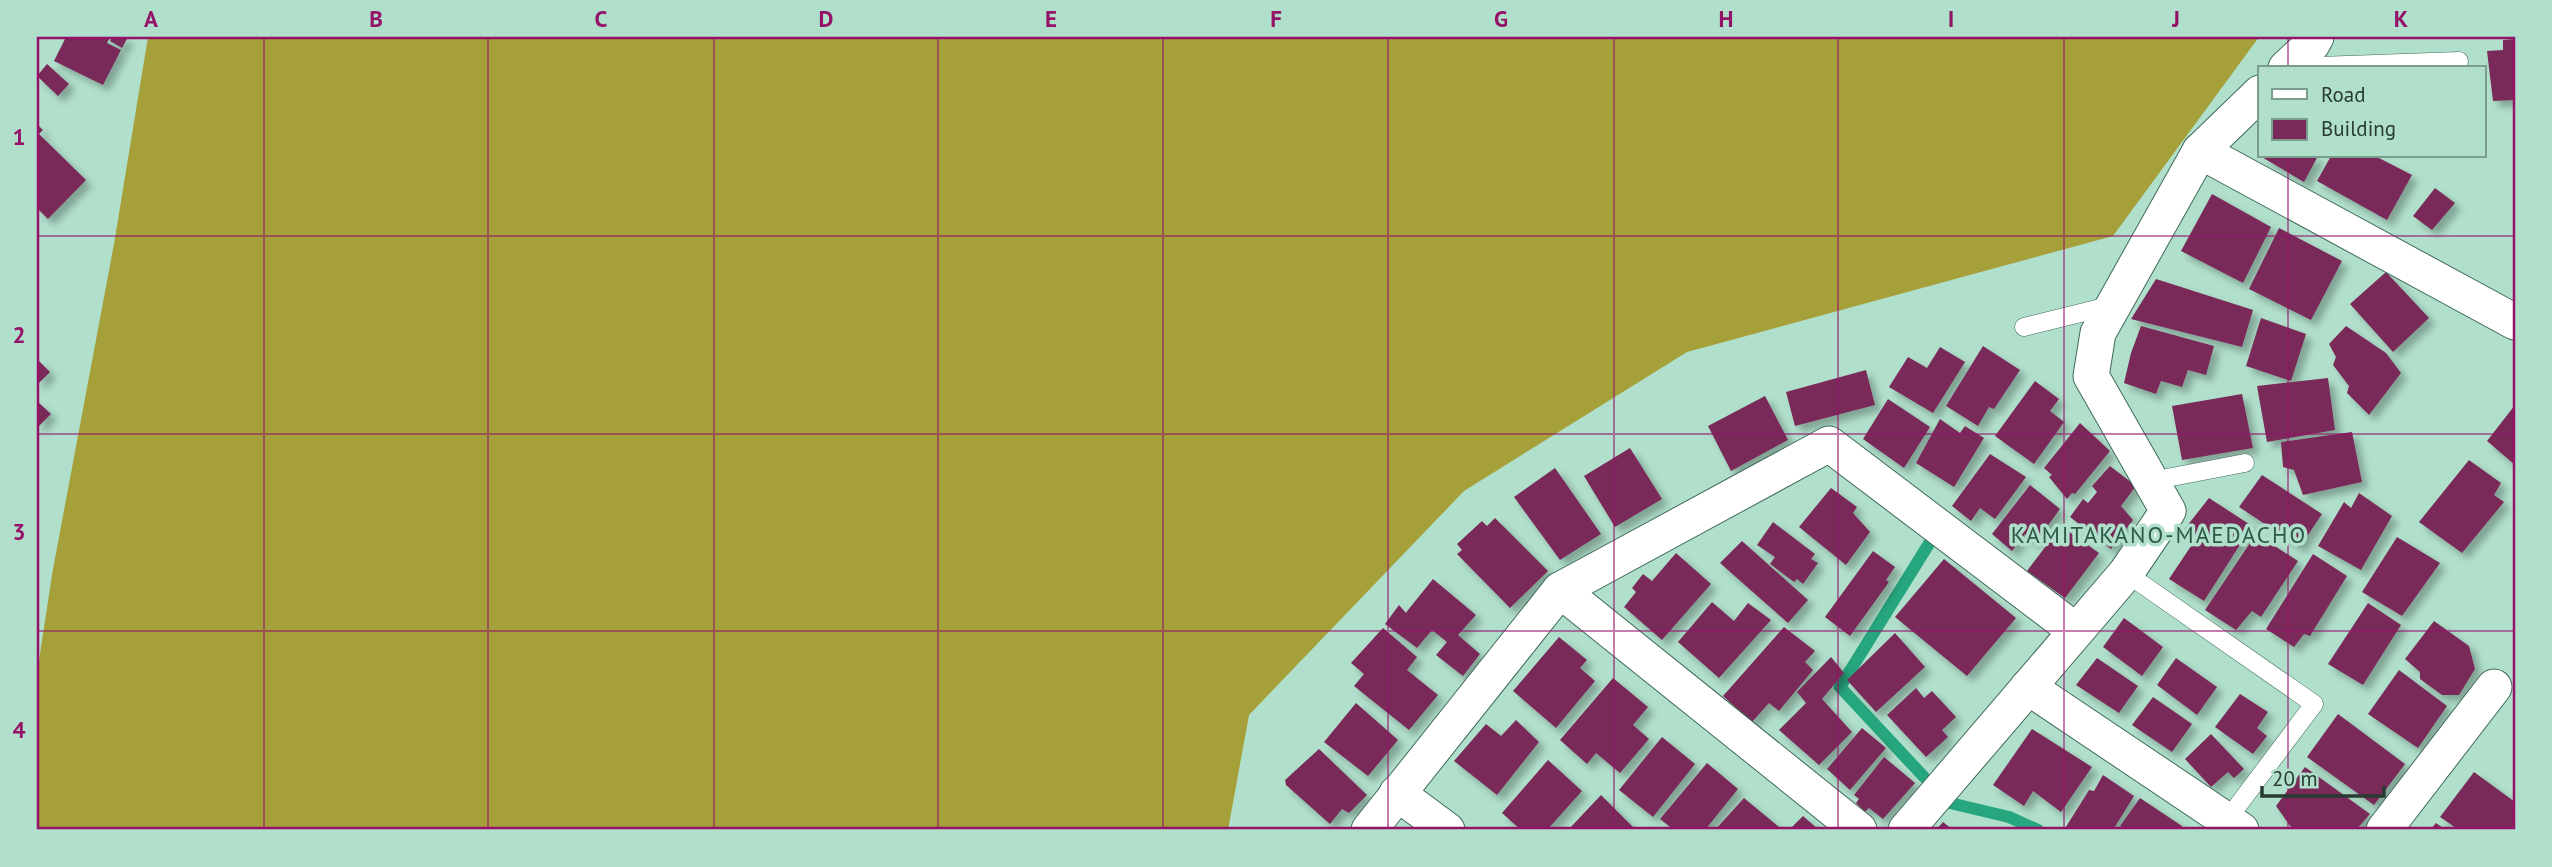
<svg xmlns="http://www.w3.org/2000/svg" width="2552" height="867" viewBox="0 0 2552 867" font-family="'PT Sans',sans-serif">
	<defs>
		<filter id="shadow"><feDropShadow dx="6" dy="6" stdDeviation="3.5" flood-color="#0004"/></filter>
	</defs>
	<rect width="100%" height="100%" fill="#b0dfcb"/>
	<path fill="#a5a039" d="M148 37H2259L2113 236 1687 352 1464 491 1249 715 1228 830H37V673L53 569 114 244Z"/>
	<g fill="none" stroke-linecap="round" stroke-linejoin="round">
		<g stroke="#26a67e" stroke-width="12">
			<path d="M1924 777 1840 687 1930 542"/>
			<path d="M1950 803 2009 817 2038 830"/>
		</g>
	</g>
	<g fill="#792a59" filter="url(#shadow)">
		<path d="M66 37H110L107 43 121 50 103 85 54 61Z"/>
		<path d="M112 37H128L122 48 110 41Z"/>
		<path d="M2515 39V100L2493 101 2487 51 2503 50V40Z"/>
		<path d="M47 64 69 84 58 96 37 76Z"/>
		<path d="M37 124 43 130 39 134 86 180 48 219 37 208Z"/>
		<path d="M2260 156H2318L2304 182Z"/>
		<path d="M2331 156H2375L2412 175 2387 220 2317 181Z"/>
		<path d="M2435 188 2455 203 2432 230 2413 216Z"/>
		<path d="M2212 194 2271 227 2243 283 2181 251Z"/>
		<path d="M2279 228 2342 261 2311 320 2249 289Z"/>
		<path d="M2386 272 2429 318 2393 352 2350 304Z"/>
		<path d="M2156 279 2253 310 2242 347 2131 319Z"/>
		<path d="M2261 318 2306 334 2291 381 2246 366Z"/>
		<path d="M2141 326 2214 346 2206 375 2188 370 2182 387 2161 381 2156 394 2124 383 2131 353Z"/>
		<path d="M2346 326 2386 353 2401 373 2369 415 2347 393 2349 386 2333 365 2336 357 2329 344Z"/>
		<path d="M1983 346 2020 370 1994 409 1989 407 1978 426 1946 406Z"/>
		<path d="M1940 347 1965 362 1933 413 1889 387 1908 357 1927 368Z"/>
		<path d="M37 359 50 372 37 385Z"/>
		<path d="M1866 370 1875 405 1795 426 1786 392Z"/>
		<path d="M2328 378 2335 430 2267 442 2257 386Z"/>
		<path d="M2035 381 2059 399 2050 411 2064 422 2034 464 1995 436Z"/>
		<path d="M2242 394 2253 448 2182 460 2172 406Z"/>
		<path d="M1765 396 1788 440 1731 471 1708 426Z"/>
		<path d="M1888 399 1930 427 1904 468 1863 439Z"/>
		<path d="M37 401 51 414 37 428Z"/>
		<path d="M2515 405V465L2487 441Z"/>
		<path d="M1940 419 1960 433 1965 426 1984 438 1954 487 1916 463Z"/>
		<path d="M2080 423 2110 451 2075 494 2072 493 2067 499 2049 477 2052 475 2044 468Z"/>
		<path d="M2352 432 2362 482 2303 495 2294 470 2283 467 2281 442Z"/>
		<path d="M1630 448 1662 499 1615 527 1584 476Z"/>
		<path d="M1990 454 2026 477 1995 519 1980 508 1971 521 1952 506Z"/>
		<path d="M2469 460 2501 483 2494 495 2504 502 2462 553 2419 522Z"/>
		<path d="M2110 466 2136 486 2121 506 2133 520 2111 549 2070 517 2083 499 2088 503 2097 492 2092 486Z"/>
		<path d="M1555 468 1601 534 1560 560 1514 497Z"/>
		<path d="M2262 475 2322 514 2300 547 2239 507Z"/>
		<path d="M2030 485 2060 509 2035 543 2025 534 2012 551 1992 534Z"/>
		<path d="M1831 488 1857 507 1853 513 1870 532 1846 565 1799 527Z"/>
		<path d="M2359 493 2392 516 2361 570 2318 546 2344 502 2351 508Z"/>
		<path d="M2209 498 2252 526 2204 601 2169 579 2195 540 2183 531Z"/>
		<path d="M1495 518 1548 571 1510 608 1457 554 1462 550 1457 544 1482 521 1487 526Z"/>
		<path d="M1773 522 1815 554 1811 559 1818 563 1803 584 1797 579 1794 582 1770 564 1775 557 1757 545Z"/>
		<path d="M2061 526 2099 553 2065 598 2027 571Z"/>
		<path d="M2256 534 2298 561 2261 617 2252 611 2236 630 2205 610Z"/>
		<path d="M2397 537 2440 563 2402 616 2362 592Z"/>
		<path d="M1742 541 1808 600 1788 623 1720 563Z"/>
		<path d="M1873 551 1895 567 1886 580 1889 582 1850 636 1825 617Z"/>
		<path d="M1676 553 1711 584 1662 640 1624 607 1636 592 1632 588 1643 574 1652 581Z"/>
		<path d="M2313 554 2347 576 2310 636 2304 634 2294 647 2266 629Z"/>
		<path d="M1944 559 2016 618 1967 676 1895 617Z"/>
		<path d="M1433 579 1476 615 1458 635 1480 654 1463 676 1436 655 1447 642 1432 630 1417 648 1385 624 1399 605 1406 613 1408 610Z"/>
		<path d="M1712 602 1734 621 1748 603 1771 620 1719 678 1678 642Z"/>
		<path d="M2368 603 2401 625 2363 685 2328 664Z"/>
		<path d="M2124 618 2163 647 2142 676 2103 647Z"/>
		<path d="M2434 621 2469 646 2475 669 2459 695H2442L2420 679V672L2405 659Z"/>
		<path d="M1784 627 1815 651 1805 662 1813 670 1779 711 1769 703 1752 722 1723 696Z"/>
		<path d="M1383 628 1417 657 1407 670 1438 695 1409 730 1354 686 1364 674 1351 663Z"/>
		<path d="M1895 633 1925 667 1876 712 1847 680Z"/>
		<path d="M1559 637 1587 660 1580 668 1595 681 1556 728 1513 691Z"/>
		<path d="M1831 657 1844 673 1822 699 1852 732 1819 765 1779 730 1806 703 1797 692Z"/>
		<path d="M2097 658 2138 686 2119 713 2076 685Z"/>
		<path d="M2176 658 2217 687 2197 715 2157 685Z"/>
		<path d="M2399 670 2447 706 2418 748 2368 714Z"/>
		<path d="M1613 678 1648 707 1633 725 1649 739 1620 773 1596 753 1587 764 1560 740Z"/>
		<path d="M1916 688 1924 698 1932 691 1956 717 1942 730 1948 737 1926 757 1887 715Z"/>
		<path d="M2240 694 2268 712 2257 728 2267 736 2253 754 2215 727Z"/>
		<path d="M2153 697 2192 724 2172 752 2132 725Z"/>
		<path d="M1356 703 1398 740 1368 776 1324 742Z"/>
		<path d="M2338 714 2405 764 2374 805 2307 757Z"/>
		<path d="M1516 720 1539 742 1497 795 1454 761 1486 724 1501 736Z"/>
		<path d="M1862 728 1886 748 1850 790 1827 769Z"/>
		<path d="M2032 729 2092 767 2061 812 2033 791 2024 806 1993 785Z"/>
		<path d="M2211 734 2244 769 2234 778 2228 772 2211 787 2185 759Z"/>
		<path d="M1662 737 1695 764 1653 817 1619 790Z"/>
		<path d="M1319 749 1367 795 1349 813 1342 809 1330 824 1286 785 1285 780Z"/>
		<path d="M1884 757 1915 783 1883 819 1869 808 1865 812 1856 803 1859 799 1854 795Z"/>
		<path d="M1548 760 1582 791 1547 830H1521L1502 813Z"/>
		<path d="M1707 763 1738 789 1705 830H1674L1660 819Z"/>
		<path d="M2305 767 2370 814 2356 830H2293L2276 806Z"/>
		<path d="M2474 772 2515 802V830H2459L2440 817Z"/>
		<path d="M2103 775 2134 796 2113 830H2064L2089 790 2094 791Z"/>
		<path d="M1601 795 1636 830H1568Z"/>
		<path d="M1744 798 1779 827 1776 830H1715Z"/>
		<path d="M2140 798 2182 826 2180 830H2126L2120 826Z"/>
		<path d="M1803 816 1819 830H1789Z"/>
		<path d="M1943 822 1953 830H1936Z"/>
		<path d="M2436 823 2446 830H2430Z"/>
	</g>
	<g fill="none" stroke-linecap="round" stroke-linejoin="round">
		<defs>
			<g id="lane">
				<path d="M2291 67 2459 61"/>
				<path d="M2024 327 2113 305"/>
				<path d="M2151 481 2245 463"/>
				<path d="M2126 573 2314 704 2227 820"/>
			</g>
			<g id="street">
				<path d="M2286 68 2312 44 2316 37"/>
				<path d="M2200 151 2515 322"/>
				<path d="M1560 590 1859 830"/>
				<path d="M2028 687 2241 830"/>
				<path d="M1397 793 1447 830"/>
				<path d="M1369 830 1560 590 1829 444 2076 631"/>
				<path d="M1906 830 2126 573 2168 511 2091 376 2098 333 2200 151 2260 93"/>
				<path d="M2384 830 2494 687"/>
			</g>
		</defs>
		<use href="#lane" stroke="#3f6a59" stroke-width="19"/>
		<use href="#street" stroke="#3f6a59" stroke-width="37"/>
		<use href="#lane" stroke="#fff" stroke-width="18"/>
		<use href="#street" stroke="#fff" stroke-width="35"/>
	</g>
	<path fill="none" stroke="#951269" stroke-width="2" stroke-opacity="0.55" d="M264 37V830M488 37V830M714 37V830M938 37V830M1163 37V830M1388 37V830M1614 37V830M1838 37V830M2064 37V830M2288 37V68M2288 156V830M37 236H2515M37 434H2515M37 631H2515"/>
	<g text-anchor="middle" stroke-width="7" stroke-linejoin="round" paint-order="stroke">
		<g font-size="23" letter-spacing="2" fill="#2e5948" stroke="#b0dfcb">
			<text x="2159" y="543">KAMITAKANO-MAEDACHO</text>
		</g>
	</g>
	<rect width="2552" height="867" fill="none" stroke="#b0dfcb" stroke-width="77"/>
	<rect x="2258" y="66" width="228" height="91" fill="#b0dfcb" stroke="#7a9d8e" stroke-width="2"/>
	<rect x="2272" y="89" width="35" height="10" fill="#ffffff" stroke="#7a9d8e" stroke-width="2"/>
	<text x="2321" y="102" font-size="21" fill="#283b33">Road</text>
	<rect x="2272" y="119" width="35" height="21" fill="#792a59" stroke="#7a9d8e" stroke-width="2"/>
	<text x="2321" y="136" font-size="21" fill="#283b33">Building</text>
	<path d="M2262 786v10h122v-10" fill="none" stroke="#283b33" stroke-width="3.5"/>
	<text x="2272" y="786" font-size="21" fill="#283b33" stroke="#b0dfcb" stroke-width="5" paint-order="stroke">20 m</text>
	<rect x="38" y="38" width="2476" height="790" fill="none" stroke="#951269" stroke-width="2.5"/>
	<g font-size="23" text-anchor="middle" font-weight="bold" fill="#951269">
		<text x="151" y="27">A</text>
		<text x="376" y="27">B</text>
		<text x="601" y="27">C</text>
		<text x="826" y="27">D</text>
		<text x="1051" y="27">E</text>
		<text x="1276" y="27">F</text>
		<text x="1501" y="27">G</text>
		<text x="1726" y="27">H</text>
		<text x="1951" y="27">I</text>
		<text x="2176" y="27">J</text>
		<text x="2401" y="27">K</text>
		<text x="19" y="145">1</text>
		<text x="19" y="343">2</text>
		<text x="19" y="540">3</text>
		<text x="19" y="738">4</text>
	</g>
</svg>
